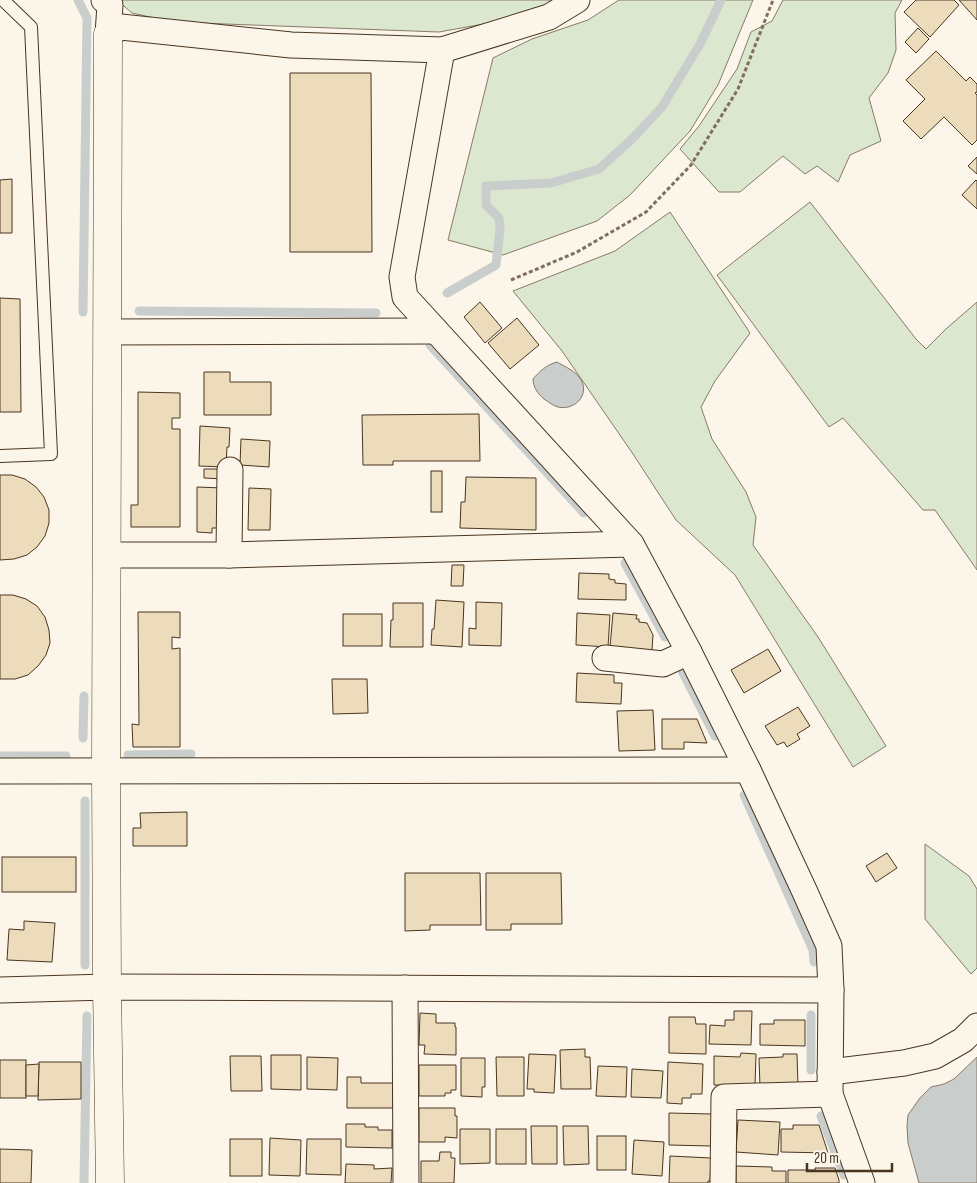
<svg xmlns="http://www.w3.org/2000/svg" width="977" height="1183" viewBox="0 0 977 1183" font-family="'Sofia Sans Condensed',sans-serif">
	<rect width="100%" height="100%" fill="#fbf6e9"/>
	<g fill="#dce7d0" stroke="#887966">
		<path d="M117 0H561L489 23 439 32 172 22 132 13Z"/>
		<path d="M619 0H753L718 85 690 131 630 195 597 221 503 255 448 240 493 58 532 39 588 20Z"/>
		<path d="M783 0H902L895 13 896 50 888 73 869 98 881 141 850 155 838 182 817 166 805 174 783 156 740 192H719L680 149 699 126 737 69 751 32 772 21Z"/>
		<path d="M810 202 916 339 926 349 947 328 977 302V570L935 510H923L843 418 829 427 717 275Z"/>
		<path d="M670 212 750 333 715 381 701 407 712 439 746 492 756 517 753 545 818 637 886 746 853 767 735 575 676 520 633 454 562 351 513 291 615 251Z"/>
		<path d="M925 844 969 876 977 889V968L971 974 925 919Z"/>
	</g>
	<g fill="#c9cecd" stroke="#887966">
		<path d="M557 362C564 366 575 371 580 378 591 394 575 411 558 407 553 406 549 402 544 399 538 394 533 387 533 379 540 371 546 365 557 362Z"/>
		<path d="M977 1057V1183H919L908 1143 907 1126 908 1115 920 1098 931 1087 944 1084 954 1079Z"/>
	</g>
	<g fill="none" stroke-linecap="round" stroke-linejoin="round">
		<g stroke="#c9cecd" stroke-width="9">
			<path d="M78 0 87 18 83 312"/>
			<path d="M447 293 496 265 500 229 499 218 486 205V186L551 183 599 169 634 137 662 107 700 44 721 0"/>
			<path d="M139 311 376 313"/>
			<path d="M430 345 584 513"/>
			<path d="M625 563 665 637"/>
			<path d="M682 671 715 736"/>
			<path d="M83 738 84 696"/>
			<path d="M128 755 191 754"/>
			<path d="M0 756H66"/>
			<path d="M744 795 813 950 814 962"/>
			<path d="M85 965V801"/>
			<path d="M811 1070V1015"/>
			<path d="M821 1116 844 1175"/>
			<path d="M84 1182 87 1016"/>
		</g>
	</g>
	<g fill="#ecdcbc" stroke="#4a3520">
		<path d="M916 0H954L959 5 930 37 904 12Z"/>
		<path d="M959 0H977V20Z"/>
		<path d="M918 28 929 39 916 53 905 42Z"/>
		<path d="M936 51 966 81 970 77 977 84V92L975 93 977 95V140L972 145 944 117 921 139 903 121 925 99 906 80Z"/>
		<path d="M290 73H371L372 252H290Z"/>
		<path d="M977 157V174L968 166Z"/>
		<path d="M12 179V233H0V180Z"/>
		<path d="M976 180 977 181V209L962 195Z"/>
		<path d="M0 298 20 299 21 412H0Z"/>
		<path d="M480 302 502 328 485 343 464 317Z"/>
		<path d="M517 318 539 345 510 369 488 343Z"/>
		<path d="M204 372H230V382H271V415H204Z"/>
		<path d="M138 392 180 393V418H172V429H180V527H131V505H138Z"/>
		<path d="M479 414 480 461H393V465H363L362 415Z"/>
		<path d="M200 426 230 428 229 447H227L226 467 199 466Z"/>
		<path d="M241 439 270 441 269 467 240 465Z"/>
		<path d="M204 469H224V479L204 478Z"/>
		<rect x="431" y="471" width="11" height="41"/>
		<path d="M0 475H12L25 479 36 487 44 497 49 510V523L45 536 37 547 27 555 14 559 0 560Z"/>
		<path d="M466 477 536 478V530L460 528 461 502H465Z"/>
		<path d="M197 487 223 488 222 528H212V533L197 532Z"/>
		<path d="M249 488 271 489 270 530H248Z"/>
		<path d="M452 565H464L463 586H451Z"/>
		<path d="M579 573 609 574V579L615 580V583L626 584V600L578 599Z"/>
		<path d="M0 595H13L26 599 37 606 45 617 49 630 50 643 46 655 38 666 28 675 15 679H0Z"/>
		<path d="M436 600 464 602 462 647 431 645 432 629H434Z"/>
		<path d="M476 602 502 603 501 646 469 645V628L476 629Z"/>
		<path d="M393 603H423V647H390L391 620H393Z"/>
		<path d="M138 612H180V638L172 637V649L180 648V747H133L132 724 139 725Z"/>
		<path d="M577 613 610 615 608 647 576 645Z"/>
		<path d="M613 613 637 615 636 619H639V622L647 623 653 635 652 650 610 647Z"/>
		<rect x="343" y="614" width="39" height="32"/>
		<path d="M768 649 781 671 744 693 731 670Z"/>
		<path d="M577 673 614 675V683H622L621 704 576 702Z"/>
		<path d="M332 679H367L368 713 333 714Z"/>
		<path d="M798 707 810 726 797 734 800 739 787 747 784 742 777 745 765 726Z"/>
		<path d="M653 710 655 750 619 751 617 711Z"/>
		<path d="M662 719H697L707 743 684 742V749H662Z"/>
		<path d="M187 812V846H133V828H141L140 813Z"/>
		<path d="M887 853 897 868 876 882 866 866Z"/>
		<rect x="2" y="857" width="74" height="35"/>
		<path d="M405 873H480L481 925H430V930L405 931Z"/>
		<path d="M486 873H561L562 924H511V930H486Z"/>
		<path d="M24 921 55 923 52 962 7 960 9 929 24 930Z"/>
		<path d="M734 1011H752L751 1045 709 1044 710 1025 725 1026V1020H734Z"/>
		<path d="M420 1013 436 1014V1023H455V1027H456V1055L424 1054 425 1045H419Z"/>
		<path d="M669 1017H695L696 1024H706V1054L669 1053Z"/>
		<path d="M774 1020H805V1046L760 1045V1024H774Z"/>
		<path d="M585 1049V1057H590L591 1089H561L560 1050Z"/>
		<path d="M741 1053 756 1054 755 1086 714 1085V1056L740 1057Z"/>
		<path d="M529 1054 556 1055 554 1093 534 1092V1089H527Z"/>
		<path d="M783 1054H797L798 1086 760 1087 759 1058 783 1057Z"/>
		<path d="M271 1055H301V1090L271 1089Z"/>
		<path d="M230 1056H261L262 1091H231Z"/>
		<path d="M307 1057 338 1058 337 1090 307 1089Z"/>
		<path d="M496 1057H524V1096H497Z"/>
		<path d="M461 1058H485V1087H482V1097L461 1096Z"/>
		<rect x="0" y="1060" width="26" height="38"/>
		<path d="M39 1062H81V1099L38 1100Z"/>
		<path d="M668 1062 703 1064 702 1094H691V1098H682V1104L667 1103Z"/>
		<path d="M39 1064 38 1096H26V1065Z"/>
		<path d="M419 1065H456V1090H451V1093H445V1096H419Z"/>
		<path d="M598 1066 627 1067 626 1097 596 1096Z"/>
		<path d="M632 1069 663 1071 661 1098 631 1097Z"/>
		<path d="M347 1077H361V1083H393V1108H347Z"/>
		<path d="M419 1108H455V1116H457V1138L445 1137V1142H419Z"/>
		<path d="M669 1113 712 1114 711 1146 669 1145Z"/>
		<path d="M738 1120 780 1122 778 1155 736 1152Z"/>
		<path d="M346 1124H365V1127H378V1130H392V1148L346 1147Z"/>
		<path d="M793 1125H819L828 1153 781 1152V1129H793Z"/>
		<path d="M531 1126H557V1164H532Z"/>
		<path d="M563 1126H588L589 1164 564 1165Z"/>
		<path d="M460 1129H490V1163L460 1164Z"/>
		<rect x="496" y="1129" width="30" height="35"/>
		<rect x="597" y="1136" width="29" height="34"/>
		<path d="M270 1138 301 1140 300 1176 269 1175Z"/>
		<rect x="230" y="1139" width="32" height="37"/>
		<path d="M307 1139H341V1175L306 1174Z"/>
		<path d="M634 1140 664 1142 662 1176 632 1174Z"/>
		<path d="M0 1149 32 1150 31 1183H0Z"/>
		<path d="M440 1152H451V1158H455L454 1183H421V1161H439Z"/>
		<path d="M670 1156 711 1158 710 1181H708V1183H669Z"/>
		<path d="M346 1164 374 1165V1169L392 1168 391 1183H345Z"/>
		<path d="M736 1166 772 1167V1171H786V1183H736Z"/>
		<path d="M815 1168H835L839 1180V1183H788V1170H815Z"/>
	</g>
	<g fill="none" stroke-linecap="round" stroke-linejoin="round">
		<defs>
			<path id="lane" d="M0 456 51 454 31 27 3 0"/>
			<g id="street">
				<path d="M104 0 110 5 108 34"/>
				<path d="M108 34 121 27 291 45 442 50 549 17 577 0"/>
				<path d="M442 50 402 277 405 297 631 544 689 652 748 770 804 890 829 946 831 990 830 1094 862 1183"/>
				<path d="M108 332 436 331"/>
				<path d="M106 555H229L631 544"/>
				<path d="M229 555 230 470"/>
				<path d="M605 658 663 664 689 652"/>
				<path d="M0 771 748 770"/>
				<path d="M405 988 406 1183"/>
				<path d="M0 990 107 987 831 990"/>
				<path d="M830 1072 904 1063 935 1056 963 1040 977 1026"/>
				<path d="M723 1183 724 1097 830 1094"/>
			</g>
			<path id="secondary" d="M108 34 106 770 107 987 110 1183"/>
		</defs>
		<use href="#lane" stroke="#4a3520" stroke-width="14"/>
		<use href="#street" stroke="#4a3520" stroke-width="27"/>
		<use href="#secondary" stroke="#4a3520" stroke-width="29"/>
		<path stroke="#7f6f5c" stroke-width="3" stroke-dasharray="4 2.5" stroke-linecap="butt" d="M511 280 577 252 646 212 691 165 738 89 773 0"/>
		<use href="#lane" stroke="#fbf6e9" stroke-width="12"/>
		<use href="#street" stroke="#fbf6e9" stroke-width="25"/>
		<use href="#secondary" stroke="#fbf6e9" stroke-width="28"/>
	</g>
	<path d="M807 1163v8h85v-8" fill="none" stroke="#4a3520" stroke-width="2.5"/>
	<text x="814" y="1163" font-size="15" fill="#4a3520" stroke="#fbf6e9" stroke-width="4" paint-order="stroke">20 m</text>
</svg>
